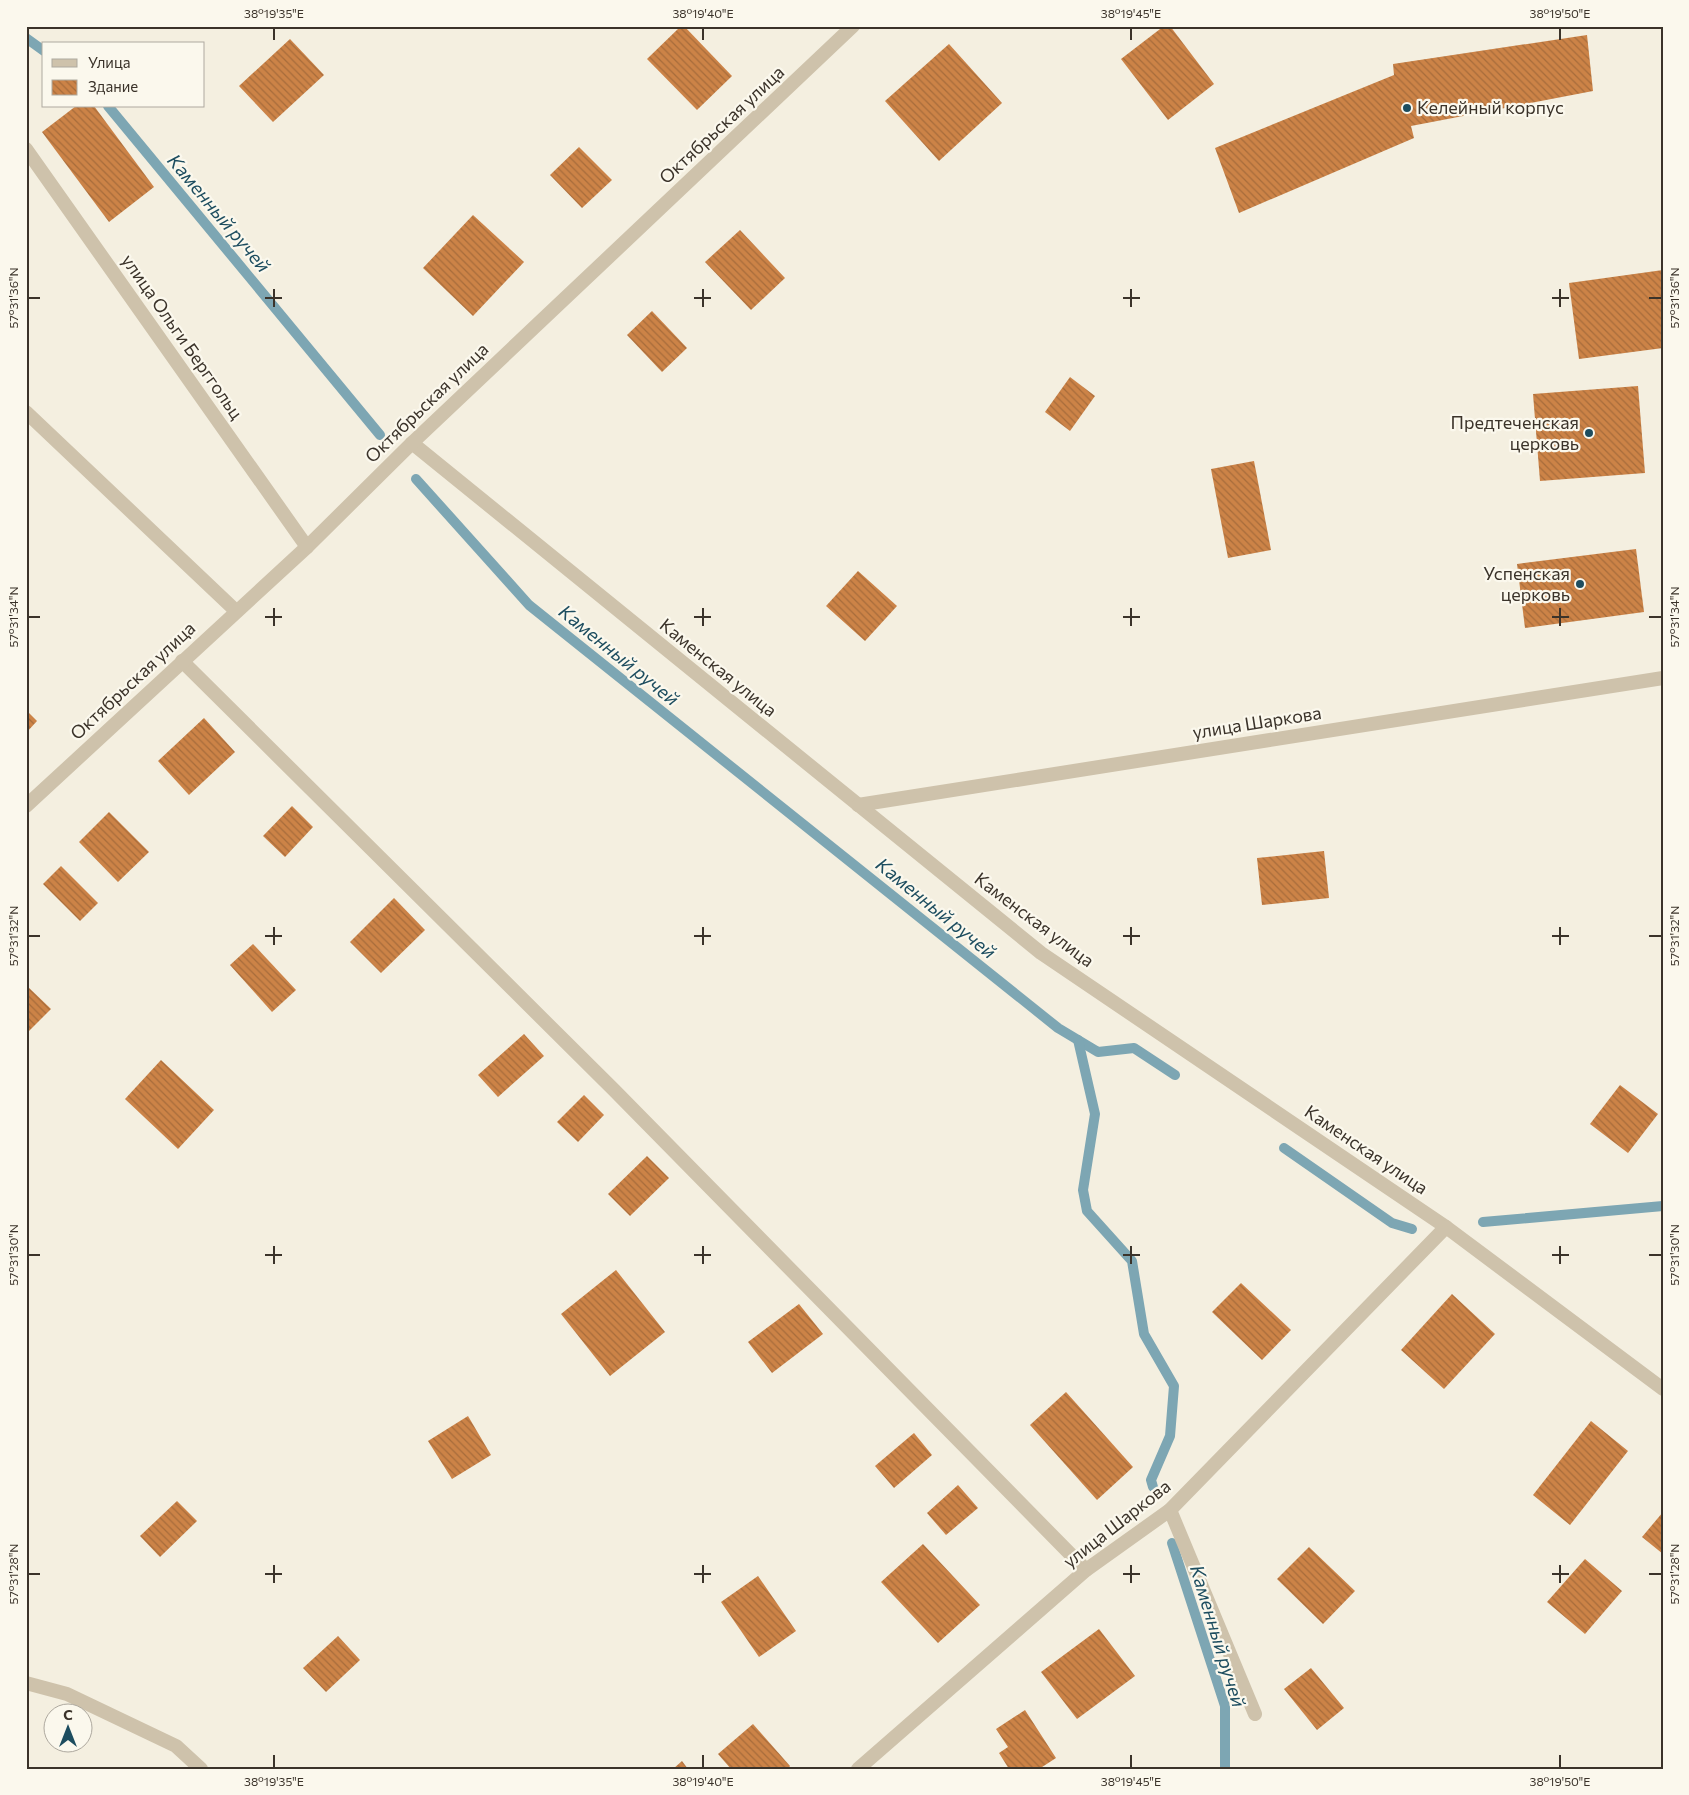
<svg xmlns="http://www.w3.org/2000/svg" width="1689" height="1795" viewBox="0 0 1689 1795" font-family="Commissioner,sans-serif">
	<defs>
		<pattern id="building-back-hatch" width="6" height="6" patternUnits="userSpaceOnUse" patternTransform="scale(1.25)"><rect width="6" height="6" fill="#cc8347"/><path d="M-1 5l2 2M0 0l6 6M5-1l2 2" fill="none" stroke="#a76c3b"/></pattern>
	</defs>
	<rect width="100%" height="100%" fill="#f4efe0"/>
	<g fill="none" stroke-linecap="round" stroke-linejoin="round">
		<g stroke="#7da6b3" stroke-width="10">
			<path d="M26 38 44 51"/>
			<path d="M108 106 380 435"/>
			<path d="M416 479 529 605 1058 1028 1098 1052 1134 1048 1175 1075"/>
			<path d="M1078 1040 1095 1114 1083 1190 1087 1211 1132 1261 1144 1334 1174 1386 1170 1436 1151 1480 1153 1487"/>
			<path d="M1284 1148 1392 1223 1412 1229"/>
			<path d="M1483 1222 1663 1206"/>
			<path d="M1172 1543 1225 1706V1769"/>
		</g>
	</g>
	<g fill="url(#building-back-hatch)">
		<path d="M681 26H684L732 76 697 110 647 59Z"/>
		<path d="M1164 26H1170L1214 84 1168 120 1121 59Z"/>
		<path d="M1587 35 1593 91 1411 126 1414 138 1239 213 1215 148 1394 75 1393 64Z"/>
		<path d="M290 39 324 75 273 122 239 86Z"/>
		<path d="M949 44 1002 103 939 161 885 101Z"/>
		<path d="M76 106H94L154 187 109 222 42 132Z"/>
		<path d="M579 147 612 180 582 208 550 175Z"/>
		<path d="M473 215 524 262 473 316 423 268Z"/>
		<path d="M740 230 785 278 751 310 705 262Z"/>
		<path d="M1663 270V348L1579 359 1569 283Z"/>
		<path d="M652 311 687 348 662 372 627 335Z"/>
		<path d="M1070 377 1095 396 1070 431 1045 412Z"/>
		<path d="M1638 386 1645 473 1540 481 1533 394Z"/>
		<path d="M1254 461 1271 550 1228 558 1211 469Z"/>
		<path d="M1636 549 1644 612 1525 628 1517 564Z"/>
		<path d="M858 571 897 606 865 641 826 606Z"/>
		<path d="M26 710 37 721 26 733Z"/>
		<path d="M204 718 235 752 189 795 158 761Z"/>
		<path d="M292 806 313 827 285 857 263 836Z"/>
		<path d="M109 812 149 852 118 882 79 842Z"/>
		<path d="M1324 851 1329 898 1262 905 1257 858Z"/>
		<path d="M61 866 98 903 80 921 43 884Z"/>
		<path d="M394 898 425 930 381 973 350 942Z"/>
		<path d="M253 944 296 990 272 1012 230 965Z"/>
		<path d="M26 985 51 1009 26 1034Z"/>
		<path d="M524 1034 544 1056 498 1097 478 1075Z"/>
		<path d="M161 1060 214 1110 178 1149 125 1099Z"/>
		<path d="M1620 1085 1658 1114 1628 1153 1590 1124Z"/>
		<path d="M584 1095 604 1115 578 1142 557 1122Z"/>
		<path d="M647 1156 669 1178 630 1216 608 1194Z"/>
		<path d="M616 1270 665 1332 610 1376 561 1314Z"/>
		<path d="M1241 1283 1291 1330 1262 1360 1212 1312Z"/>
		<path d="M1452 1294 1495 1334 1444 1389 1401 1350Z"/>
		<path d="M799 1304 823 1334 772 1373 748 1342Z"/>
		<path d="M1066 1392 1133 1467 1097 1500 1030 1425Z"/>
		<path d="M468 1416 491 1455 452 1479 428 1441Z"/>
		<path d="M1591 1421 1628 1451 1570 1525 1533 1495Z"/>
		<path d="M914 1433 932 1455 894 1488 875 1466Z"/>
		<path d="M958 1485 978 1508 946 1535 927 1513Z"/>
		<path d="M177 1501 197 1521 160 1557 140 1536Z"/>
		<path d="M1663 1512V1554L1642 1537Z"/>
		<path d="M923 1544 980 1605 938 1643 881 1582Z"/>
		<path d="M1309 1547 1355 1591 1323 1624 1277 1579Z"/>
		<path d="M1585 1559 1622 1591 1585 1634 1547 1602Z"/>
		<path d="M758 1576 796 1631 759 1657 721 1602Z"/>
		<path d="M1099 1629 1135 1676 1077 1719 1041 1672Z"/>
		<path d="M338 1636 360 1660 326 1692 303 1668Z"/>
		<path d="M1311 1668 1344 1708 1317 1730 1284 1689Z"/>
		<path d="M1025 1710 1056 1758 1039 1769H1009L999 1753 1008 1747 996 1729Z"/>
		<path d="M753 1724 790 1766 788 1769H731L718 1754Z"/>
		<path d="M682 1761 688 1769H673Z"/>
	</g>
	<g fill="none" stroke-linecap="round" stroke-linejoin="round">
		<path stroke="#cec2ab" stroke-width="14" d="M1170 1510 1255 1714"/>
		<g stroke="#cec2ab" stroke-width="14">
			<path d="M26 149 307 547"/>
			<path d="M26 412 236 611"/>
			<path d="M412 443 1041 953 1446 1227 1663 1389"/>
			<path d="M182 661 614 1090 1086 1570"/>
			<path d="M858 805 1663 678"/>
			<path d="M26 806 307 547 412 443 853 26"/>
			<path d="M26 1683 67 1694 176 1746 201 1769"/>
			<path d="M858 1769 1086 1570 1170 1510 1446 1227"/>
		</g>
	</g>
	<path fill="none" stroke="#3b332a" stroke-width="2" d="M274 28V40M703 28V40M1131 28V40M1560 28V40M274 289V307M703 289V307M1131 289V307M1560 289V307M28 298H40M265 298H282M694 298H711M1123 298H1140M1552 298H1569M1649 298H1662M274 608V626M703 608V626M1131 608V626M1560 608V626M28 617H40M265 617H282M694 617H711M1123 617H1140M1552 617H1569M1649 617H1662M274 927V945M703 927V945M1131 927V945M1560 927V945M28 936H40M265 936H282M694 936H711M1123 936H1140M1552 936H1569M1649 936H1662M274 1246V1264M703 1246V1264M1131 1246V1264M1560 1246V1264M28 1255H40M265 1255H282M694 1255H711M1123 1255H1140M1552 1255H1569M1649 1255H1662M274 1565V1583M703 1565V1583M1131 1565V1583M1560 1565V1583M28 1574H40M265 1574H282M694 1574H711M1123 1574H1140M1552 1574H1569M1649 1574H1662M274 1755V1768M703 1755V1768M1131 1755V1768M1560 1755V1768"/>
	<g fill="#1d4d5f" stroke="#fbf8ed" stroke-width="2">
		<circle cx="1407" cy="108" r="5"/>
		<circle cx="1589" cy="433" r="5"/>
		<circle cx="1580" cy="584" r="5"/>
	</g>
	<g text-anchor="middle" stroke-width="4.5" stroke-linejoin="round" paint-order="stroke">
		<g font-size="18" fill="#3b332a" stroke="#fbf8ed" text-anchor="end">
			<text x="1417" y="114" text-anchor="start">Келейный корпус</text>
			<text x="1579" y="429">Предтеченская<tspan x="1579" dy="21">церковь</tspan></text>
			<text x="1570" y="580">Успенская<tspan x="1570" dy="21">церковь</tspan></text>
		</g>
		<g font-size="18" fill="#3b332a" stroke="#fbf8ed">
			<text transform="translate(722 125) rotate(-43)" y="6">Октябрьская улица</text>
			<text transform="translate(182 337) rotate(55)" y="6">улица Ольги Берггольц</text>
			<text transform="translate(427 403) rotate(-44)" y="6">Октябрьская улица</text>
			<text transform="translate(718 668) rotate(39)" y="6">Каменская улица</text>
			<text transform="translate(133 681) rotate(-43)" y="6">Октябрьская улица</text>
			<text transform="translate(1257 723) rotate(-9)" y="6">улица Шаркова</text>
			<text transform="translate(1034 920) rotate(37)" y="6">Каменская улица</text>
			<text transform="translate(1366 1150) rotate(34)" y="6">Каменская улица</text>
			<text transform="translate(1117 1524) rotate(-38)" y="6">улица Шаркова</text>
		</g>
		<g font-size="19" font-style="italic" fill="#1d4d5f" stroke="#fbf8ed">
			<text transform="translate(219 213) rotate(50)" y="7">Каменный ручей</text>
			<text transform="translate(619 655) rotate(39)" y="7">Каменный ручей</text>
			<text transform="translate(936 908) rotate(39)" y="7">Каменный ручей</text>
			<text transform="translate(1218 1636) rotate(73)" y="7">Каменный ручей</text>
		</g>
	</g>
	<rect width="1689" height="1795" fill="none" stroke="#fbf8ed" stroke-width="55"/>
	<rect x="42" y="42" width="162" height="65" fill="#fbf8ed" stroke="#aea99f"/>
	<rect x="52" y="59" width="25" height="8" fill="#cec2ab" stroke="#aea99f"/>
	<text x="88" y="68" font-size="15" fill="#3b332a">Улица</text>
	<rect x="52" y="80" width="25" height="15" fill="url(#building-back-hatch)" stroke="#aea99f"/>
	<text x="88" y="92" font-size="15" fill="#3b332a">Здание</text>
	<g transform="translate(68 1728)"><circle r="24" fill="#fbf8ed" stroke="#aea99f"/>
	<path d="M0-4L9 19L0 12L-9 19Z" fill="#1d4d5f"/>
	<text y="-8" font-size="14" font-weight="bold" text-anchor="middle" fill="#3b332a">С</text>
	</g>
	<rect x="28" y="28" width="1634" height="1740" fill="none" stroke="#3b332a" stroke-width="2"/>
	<g font-size="12" text-anchor="middle" fill="#3b332a">
		<text x="274" y="18">38°19'35"E</text>
		<text x="703" y="18">38°19'40"E</text>
		<text x="1131" y="18">38°19'45"E</text>
		<text x="1560" y="18">38°19'50"E</text>
		<text transform="translate(14 298) rotate(-90)" y="4">57°31'36"N</text>
		<text transform="translate(1675 298) rotate(-90)" y="4">57°31'36"N</text>
		<text transform="translate(14 617) rotate(-90)" y="4">57°31'34"N</text>
		<text transform="translate(1675 617) rotate(-90)" y="4">57°31'34"N</text>
		<text transform="translate(14 936) rotate(-90)" y="4">57°31'32"N</text>
		<text transform="translate(1675 936) rotate(-90)" y="4">57°31'32"N</text>
		<text transform="translate(14 1255) rotate(-90)" y="4">57°31'30"N</text>
		<text transform="translate(1675 1255) rotate(-90)" y="4">57°31'30"N</text>
		<text transform="translate(14 1574) rotate(-90)" y="4">57°31'28"N</text>
		<text transform="translate(1675 1574) rotate(-90)" y="4">57°31'28"N</text>
		<text x="274" y="1786">38°19'35"E</text>
		<text x="703" y="1786">38°19'40"E</text>
		<text x="1131" y="1786">38°19'45"E</text>
		<text x="1560" y="1786">38°19'50"E</text>
	</g>
</svg>
